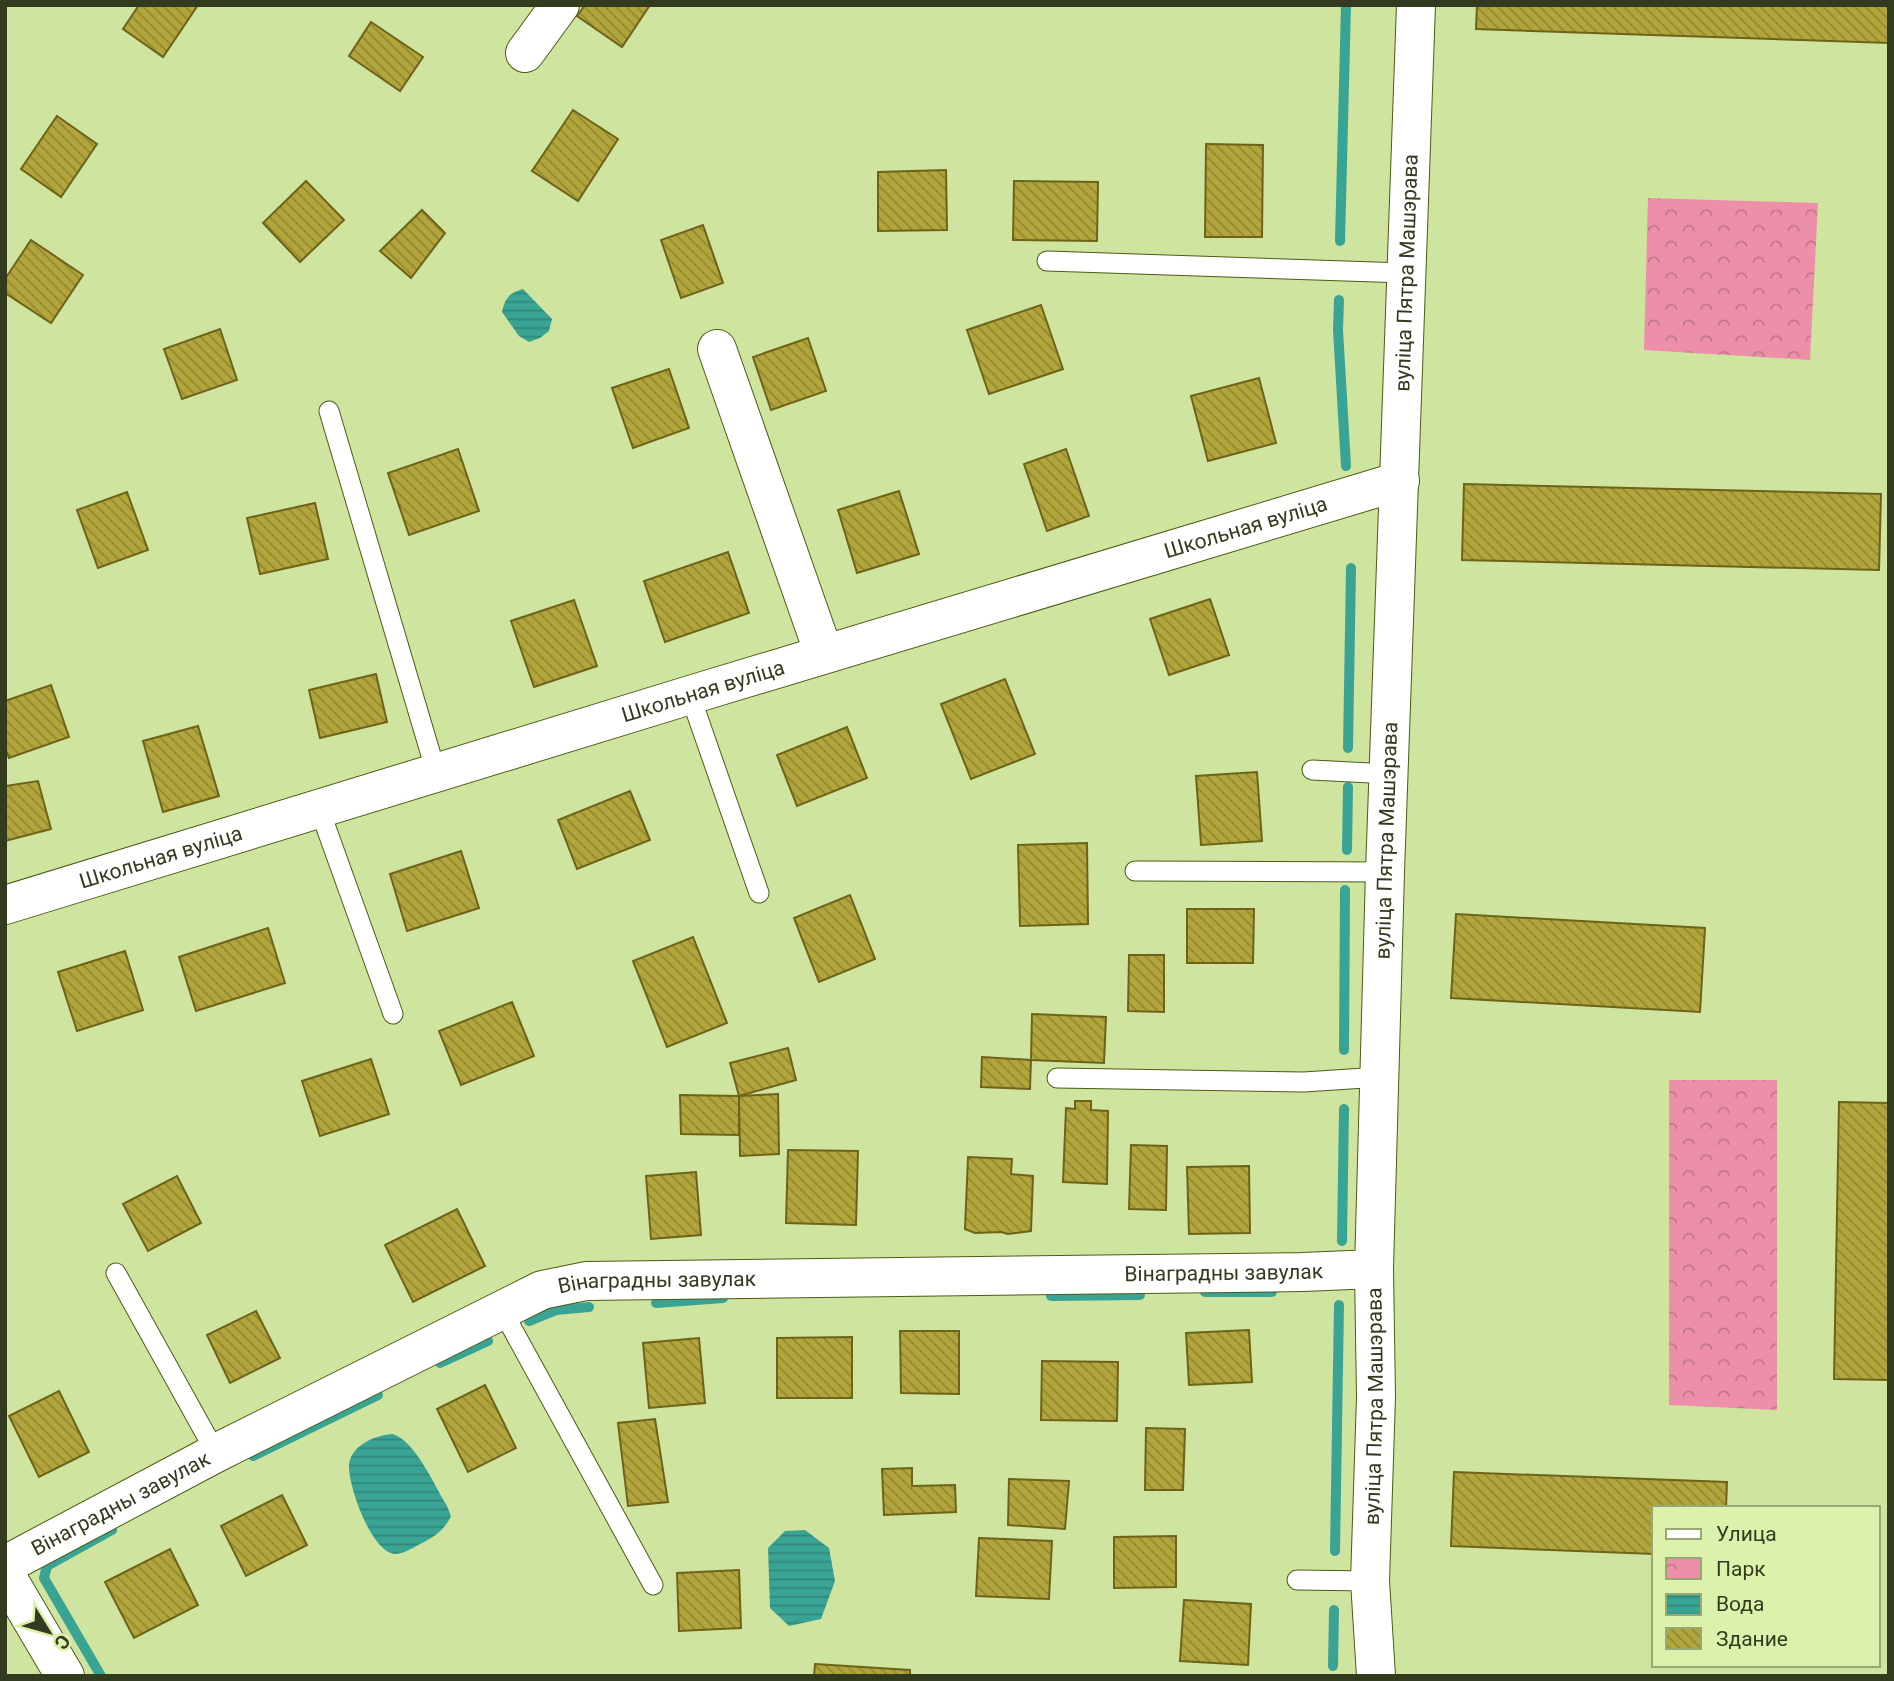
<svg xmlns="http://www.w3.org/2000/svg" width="1894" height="1681" viewBox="0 0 1894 1681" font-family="Roboto,sans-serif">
	<defs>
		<pattern id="park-crowns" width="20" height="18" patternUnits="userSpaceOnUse" patternTransform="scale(1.75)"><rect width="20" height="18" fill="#ee8faa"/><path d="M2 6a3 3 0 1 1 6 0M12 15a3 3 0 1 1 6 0" fill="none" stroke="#c1768a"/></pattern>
		<pattern id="water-rules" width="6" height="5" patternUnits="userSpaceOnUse" patternTransform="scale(1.75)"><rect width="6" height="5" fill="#39a494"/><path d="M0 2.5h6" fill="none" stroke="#318778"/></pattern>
		<pattern id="building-back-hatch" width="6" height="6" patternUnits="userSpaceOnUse" patternTransform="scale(1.75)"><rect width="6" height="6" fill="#b2a53c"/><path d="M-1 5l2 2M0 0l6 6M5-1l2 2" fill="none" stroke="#918832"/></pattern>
	</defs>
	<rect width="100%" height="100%" fill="#cfe49f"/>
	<g fill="url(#park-crowns)">
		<path d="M1648 198 1818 203 1810 360 1644 350Z"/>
		<path d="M1669 1080H1777V1410L1669 1405Z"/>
	</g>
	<g fill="url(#water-rules)">
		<path d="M523 289 552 319 549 331 540 338 529 342 519 336 502 312C505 298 509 293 523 289Z"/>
		<path d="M393 1434C416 1442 434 1485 447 1506L451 1516C444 1531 434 1537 420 1544 413 1548 402 1554 395 1554 371 1552 349 1487 349 1467 349 1446 375 1435 393 1434Z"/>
		<path d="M805 1530 829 1548 835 1581 821 1619 789 1626 770 1608 768 1548 785 1531Z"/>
	</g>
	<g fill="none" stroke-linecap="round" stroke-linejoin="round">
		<g stroke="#39a494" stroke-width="10">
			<path d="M1340 241 1346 5"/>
			<path d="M1339 300 1338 330 1346 466"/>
			<path d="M1348 748 1351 568"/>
			<path d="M1347 850 1348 787"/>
			<path d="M1344 1050 1345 890"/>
			<path d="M1342 1241 1344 1109"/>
			<path d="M1205 1292H1272"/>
			<path d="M1051 1296 1140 1295"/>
			<path d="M656 1303 723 1298"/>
			<path d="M529 1321 556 1310 589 1307"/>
			<path d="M440 1363 488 1341"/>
			<path d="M253 1456 378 1395"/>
			<path d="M1335 1551 1339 1305"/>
			<path d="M1333 1666 1334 1610"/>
			<path d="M101 1676 44 1578 47 1566 112 1530"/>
		</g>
	</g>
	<g fill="url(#building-back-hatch)" stroke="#6d6319" stroke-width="2">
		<path d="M139 5H198L163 57 123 29Z"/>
		<path d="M585 5H650L622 47 577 16Z"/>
		<path d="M1477 5H1889V43L1476 29Z"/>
		<path d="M371 22 423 57 400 91 349 56Z"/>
		<path d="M573 110 618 139 578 201 532 171Z"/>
		<path d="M57 116 97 144 61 197 21 169Z"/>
		<path d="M1206 144 1263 145 1262 237H1205Z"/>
		<path d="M946 170 947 230 878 231V172Z"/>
		<path d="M306 181 344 220 300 262 263 223Z"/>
		<path d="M1014 181 1098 182 1097 241 1013 240Z"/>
		<path d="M422 210 445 233 411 278 380 251Z"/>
		<path d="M703 225 723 283 681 298 661 240Z"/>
		<path d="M31 240 83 275 51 323 5 293V279Z"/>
		<path d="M1041 305 1063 369 989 394 967 330Z"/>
		<path d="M220 329 237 380 182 399 164 349Z"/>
		<path d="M808 338 826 391 771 410 753 357Z"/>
		<path d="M669 369 689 428 633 448 612 388Z"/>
		<path d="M1259 378 1276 443 1208 461 1191 396Z"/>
		<path d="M458 449 479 511 409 535 388 473Z"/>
		<path d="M1066 449 1089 516 1047 531 1024 464Z"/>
		<path d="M1464 484 1881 494 1879 570 1462 560Z"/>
		<path d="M899 491 919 554 857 573 838 510Z"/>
		<path d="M127 492 148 550 98 568 77 510Z"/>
		<path d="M315 503 328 559 260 574 247 518Z"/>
		<path d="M728 552 749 613 665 642 644 581Z"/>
		<path d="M1210 599 1229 655 1169 675 1150 619Z"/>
		<path d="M574 600 597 666 534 687 511 621Z"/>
		<path d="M376 674 387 722 320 738 309 690Z"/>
		<path d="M1005 679 1035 754 971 779 941 704Z"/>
		<path d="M51 685 69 737 9 758 5 748V701Z"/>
		<path d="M198 726 219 796 163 812 143 741Z"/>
		<path d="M847 727 867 778 797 806 777 755Z"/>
		<path d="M1257 772 1262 841 1201 845 1196 776Z"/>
		<path d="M38 781 51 829 5 841V786Z"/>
		<path d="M630 791 650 840 577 869 558 820Z"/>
		<path d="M1087 843 1088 924 1020 926 1018 845Z"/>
		<path d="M461 851 479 908 407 931 390 874Z"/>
		<path d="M850 895 875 959 819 982 794 918Z"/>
		<path d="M1187 909H1254L1253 963H1187Z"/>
		<path d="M1456 914 1705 928 1700 1012 1451 998Z"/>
		<path d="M268 928 285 983 196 1011 179 957Z"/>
		<path d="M693 937 727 1023 667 1047 633 961Z"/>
		<path d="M125 951 143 1010 77 1031 58 972Z"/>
		<path d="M1129 955H1164V1012L1128 1011Z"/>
		<path d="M512 1002 534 1056 461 1085 439 1031Z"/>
		<path d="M1032 1014 1106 1017 1104 1063 1031 1060Z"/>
		<path d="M788 1048 796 1080 739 1096 730 1063Z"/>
		<path d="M982 1057 1031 1060 1030 1089 981 1087Z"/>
		<path d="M371 1059 389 1114 320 1136 302 1081Z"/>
		<path d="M778 1094 779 1154 740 1156 739 1096Z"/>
		<path d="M680 1095 739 1096V1135L681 1134Z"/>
		<path d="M1075 1101H1091V1110L1108 1111 1107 1184 1063 1182 1066 1108 1075 1109Z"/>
		<path d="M1839 1102 1889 1103V1380L1834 1379Z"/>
		<path d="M1131 1145 1167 1146 1166 1210 1129 1209Z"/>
		<path d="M788 1150 858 1151 856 1225 786 1223Z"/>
		<path d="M968 1157 1012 1159 1011 1174 1033 1176 1031 1231 1008 1234 1001 1232 975 1233 965 1229Z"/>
		<path d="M1249 1166 1250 1233 1189 1234 1187 1167Z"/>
		<path d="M696 1172 701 1235 651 1239 646 1176Z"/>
		<path d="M177 1176 201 1223 148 1251 123 1204Z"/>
		<path d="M457 1209 485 1266 413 1302 385 1245Z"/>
		<path d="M256 1311 280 1358 230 1383 207 1335Z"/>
		<path d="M1249 1330 1252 1382 1189 1385 1186 1333Z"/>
		<path d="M900 1331H959V1394L901 1393Z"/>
		<path d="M852 1337V1398H777V1338Z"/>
		<path d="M699 1338 705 1403 649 1408 643 1343Z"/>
		<path d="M1042 1361 1118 1362 1117 1421 1041 1420Z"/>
		<path d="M485 1385 516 1448 468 1472 437 1409Z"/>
		<path d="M59 1391 89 1452 39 1477 9 1416Z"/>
		<path d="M655 1419 668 1502 628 1506 618 1423Z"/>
		<path d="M1146 1428 1185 1429 1183 1490H1145Z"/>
		<path d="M912 1468V1486L955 1485 956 1512 884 1515 882 1469Z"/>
		<path d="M1454 1472 1727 1482 1726 1508H1654V1554L1451 1546Z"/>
		<path d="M1009 1479 1069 1481 1065 1529 1008 1525Z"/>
		<path d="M282 1495 307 1545 246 1576 221 1526Z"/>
		<path d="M1176 1536V1587L1114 1588V1537Z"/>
		<path d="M979 1538 1052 1541 1049 1599 976 1596Z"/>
		<path d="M170 1549 198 1605 134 1638 105 1582Z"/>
		<path d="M739 1570 741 1628 679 1631 677 1573Z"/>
		<path d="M1184 1600 1251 1604 1248 1665 1180 1661Z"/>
		<path d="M815 1664 910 1670V1676H814Z"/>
	</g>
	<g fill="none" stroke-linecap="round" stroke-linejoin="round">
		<defs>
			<g id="service">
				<path d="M1047 261 1405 273"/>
				<path d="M329 411 436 772"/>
				<path d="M690 695 759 893"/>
				<path d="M1312 770 1390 774"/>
				<path d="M319 808 393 1014"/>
				<path d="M1135 871 1385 872"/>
				<path d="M1057 1078 1304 1082 1380 1077"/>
				<path d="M116 1273 216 1453"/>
				<path d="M502 1310 653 1585"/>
				<path d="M1297 1580 1370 1581"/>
			</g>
			<g id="minor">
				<path d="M525 53 560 5"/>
				<path d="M717 349 824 654"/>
				<path id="s1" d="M5 905 690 695 1400 481"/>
				<path id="s2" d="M5 1565 216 1453 542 1290 586 1281 1303 1272 1374 1269"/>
				<path d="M5 1574 65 1676"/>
				<path id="s3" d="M1376 1676 1370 1581 1376 1397 1374 1269 1385 872 1416 5"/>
			</g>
		</defs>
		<use href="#service" stroke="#4c5b18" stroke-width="21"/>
		<use href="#minor" stroke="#4c5b18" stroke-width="40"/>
		<use href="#service" stroke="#fff" stroke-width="19"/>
		<use href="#minor" stroke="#fff" stroke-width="38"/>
	</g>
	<g text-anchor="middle" stroke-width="5" stroke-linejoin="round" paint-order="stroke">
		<g font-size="21" fill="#333b1f" stroke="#dcf1ab">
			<text dy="7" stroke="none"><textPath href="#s3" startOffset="1404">вуліца Пятра Машэрава</textPath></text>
			<text dy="7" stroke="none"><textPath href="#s1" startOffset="1297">Школьная вуліца</textPath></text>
			<text dy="7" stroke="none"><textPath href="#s1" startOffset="730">Школьная вуліца</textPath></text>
			<text dy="7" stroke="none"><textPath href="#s3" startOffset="836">вуліца Пятра Машэрава</textPath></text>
			<text dy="7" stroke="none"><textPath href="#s1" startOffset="163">Школьная вуліца</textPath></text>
			<text dy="7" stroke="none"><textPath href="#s2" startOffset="1286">Вінаградны завулак</textPath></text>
			<text dy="7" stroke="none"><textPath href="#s2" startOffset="719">Вінаградны завулак</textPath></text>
			<text dy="7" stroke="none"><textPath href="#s3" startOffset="270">вуліца Пятра Машэрава</textPath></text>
			<text dy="7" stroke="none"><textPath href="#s2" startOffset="131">Вінаградны завулак</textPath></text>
		</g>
	</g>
	<rect width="1894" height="1681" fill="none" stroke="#333b1f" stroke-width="14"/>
	<rect x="1652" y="1506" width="228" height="161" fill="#dcf1ab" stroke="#98a873" stroke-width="2"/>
	<rect x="1666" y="1529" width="35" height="10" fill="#ffffff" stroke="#98a873" stroke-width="2"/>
	<text x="1716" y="1541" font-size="21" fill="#333b1f">Улица</text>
	<rect x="1666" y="1558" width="35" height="21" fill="url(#park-crowns)" stroke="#98a873" stroke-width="2"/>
	<text x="1716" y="1576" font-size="21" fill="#333b1f">Парк</text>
	<rect x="1666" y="1594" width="35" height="21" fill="url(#water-rules)" stroke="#98a873" stroke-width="2"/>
	<text x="1716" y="1611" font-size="21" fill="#333b1f">Вода</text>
	<rect x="1666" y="1628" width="35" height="21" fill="url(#building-back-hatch)" stroke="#98a873" stroke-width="2"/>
	<text x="1716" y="1646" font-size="21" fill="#333b1f">Здание</text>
	<g transform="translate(49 1632) rotate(127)" stroke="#dcf1ab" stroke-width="5" paint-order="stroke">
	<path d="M0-5L12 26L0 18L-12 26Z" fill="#333b1f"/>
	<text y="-10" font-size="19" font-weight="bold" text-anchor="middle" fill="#333b1f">С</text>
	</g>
</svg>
